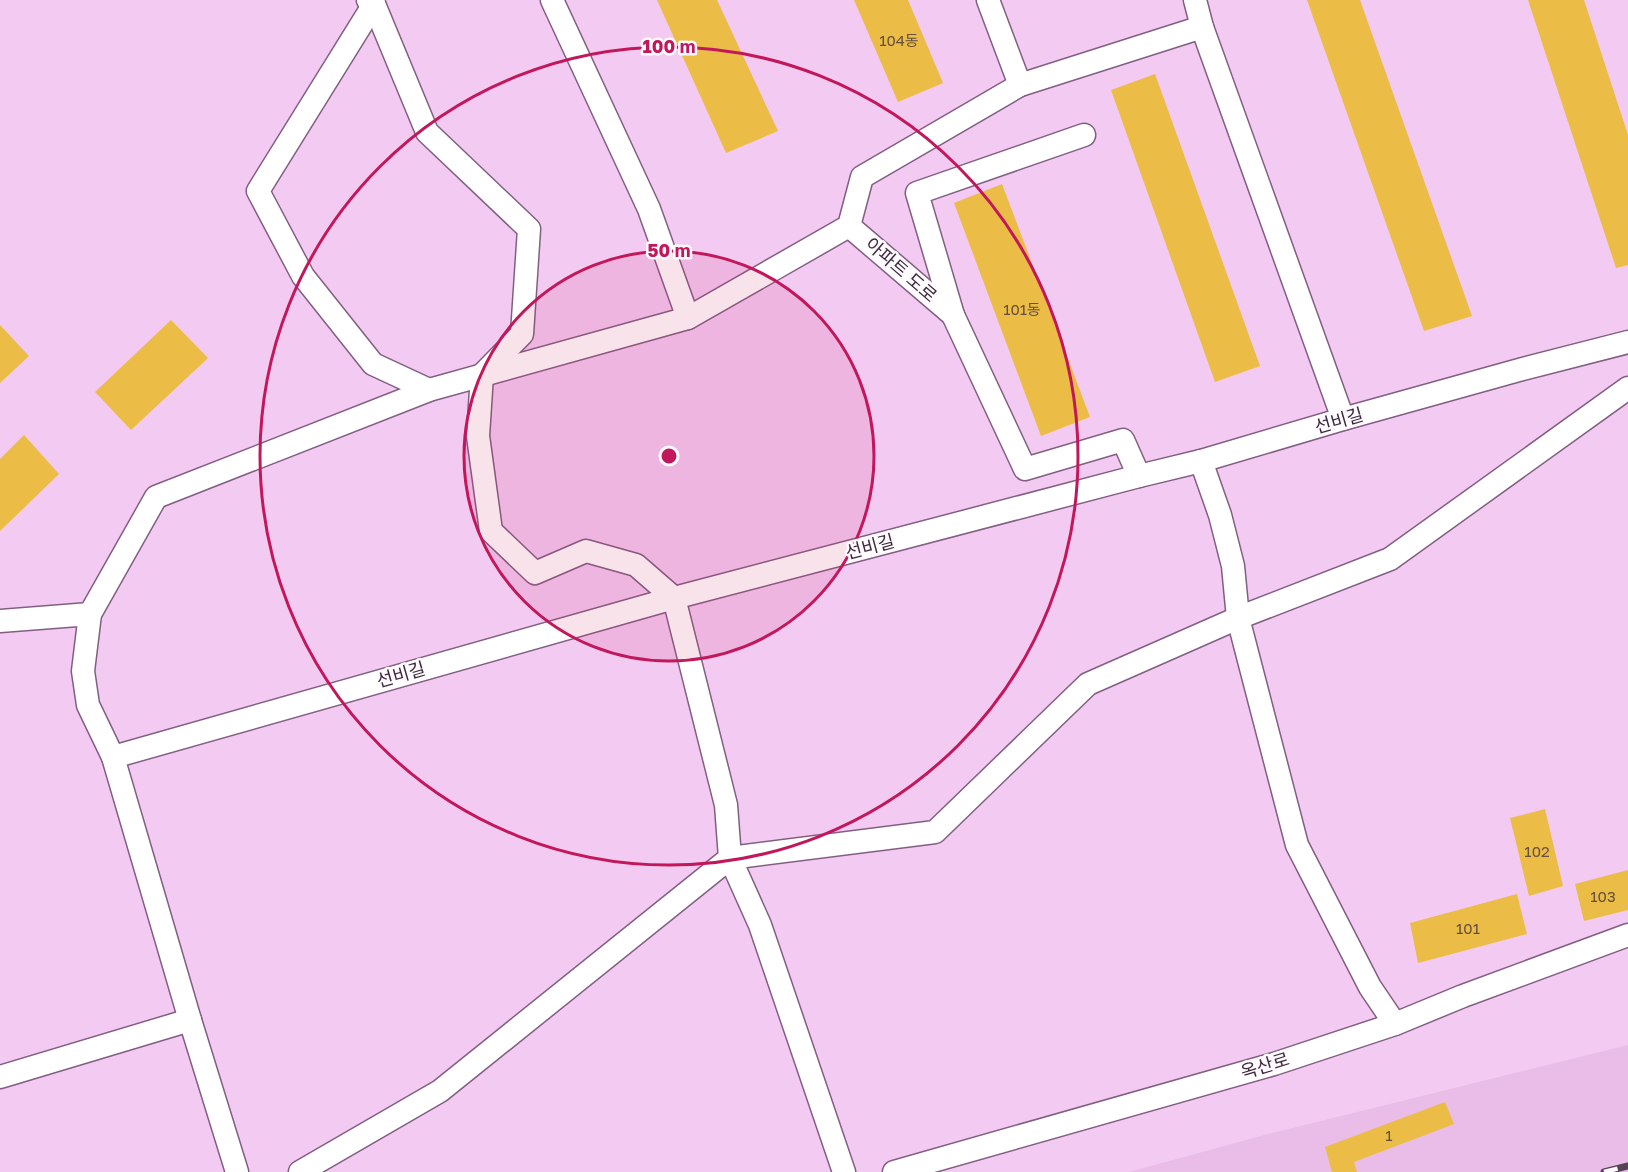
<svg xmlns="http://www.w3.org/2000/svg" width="1628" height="1172" viewBox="0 0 1628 1172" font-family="'Golos Text','Noto Sans KR',sans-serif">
	<rect width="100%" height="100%" fill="#f3cbf2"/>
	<path fill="#eabde9" d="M1628 1045V1172H1129L1268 1134Z"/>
	<g fill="#ebbc46">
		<path d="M657 0H717L778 131 726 153Z"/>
		<path d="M854 0H908L943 83 898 102Z"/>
		<path d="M1307 0H1360L1472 316 1424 331Z"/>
		<path d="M1528 0H1584L1628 135V265L1616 268Z"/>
		<path d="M1155 74 1260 366 1215 382 1111 90Z"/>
		<path d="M1002 184 1090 417 1041 436 954 203Z"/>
		<path d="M171 320 208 358 131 430 95 392Z"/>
		<path d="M0 325 29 356 0 383Z"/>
		<path d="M24 435 59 474 0 531V459Z"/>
		<path d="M1545 809 1563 886 1529 896 1510 818Z"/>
		<path d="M1628 870V910L1584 921 1575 884Z"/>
		<path d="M1517 894 1527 934 1418 963 1410 923Z"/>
		<path d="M1445 1102 1454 1124 1354 1162 1357 1172H1332L1325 1147Z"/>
	</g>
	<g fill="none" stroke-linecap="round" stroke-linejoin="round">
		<defs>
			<g id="street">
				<path d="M552 0 649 209 688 318"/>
				<path d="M988 0 1020 85"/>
				<path d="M1195 0 1202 27"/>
				<path d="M374 4 258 191 303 276 373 364 429 390"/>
				<path d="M1084 135 917 193 953 315 1025 469 1123 440 1139 476"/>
				<path d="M849 226 953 315"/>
				<path d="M1201 461 1220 515 1233 566 1238 618 1297 845 1370 987 1395 1024"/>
				<path d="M90 614 156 497 429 390 688 318 849 226 862 177 1020 85 1202 27 1343 419"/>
				<path d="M0 621 90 614 83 671 88 705 113 757 190 1020 237 1172"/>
				<path d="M113 757 674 598 1139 476 1201 461 1343 419 1519 370 1628 342"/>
				<path d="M0 1077 190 1020"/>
				<path d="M300 1172 440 1091 730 858 726 805 674 598 636 565 586 551 535 573 491 531 478 436 482 375 522 334 529 229 427 132 374 4 368 0"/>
				<path d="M844 1172 760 925 730 858 935 832 1088 684 1238 618 1390 559 1628 388"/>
				<path d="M894 1172 1274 1064 1395 1024 1463 996 1628 935"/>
			</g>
		</defs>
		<use href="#street" stroke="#825f82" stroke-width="25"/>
		<use href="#street" stroke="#fff" stroke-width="22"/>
		<defs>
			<path id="rail" d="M1604 1172 1628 1166"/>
		</defs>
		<use href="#rail" stroke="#564456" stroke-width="7"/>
		<use href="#rail" stroke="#fefafe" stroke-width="4.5" stroke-dasharray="14" stroke-linecap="butt"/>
	</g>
	<circle cx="669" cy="456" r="205" fill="#c2185b" fill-opacity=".12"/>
	<g fill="none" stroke="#c2185b" stroke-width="3">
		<circle cx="669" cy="456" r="205"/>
		<circle cx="669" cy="456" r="409"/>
	</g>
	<g text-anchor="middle" stroke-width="5" stroke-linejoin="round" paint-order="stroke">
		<g font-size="15" fill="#664f3d">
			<text x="899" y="46">104동</text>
			<text x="1022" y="315">101동</text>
			<text x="1537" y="857">102</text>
			<text x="1603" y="902">103</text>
			<text x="1468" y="934">101</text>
			<text x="1389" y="1141">1</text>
		</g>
		<g font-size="18" fill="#3a2b3a" stroke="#fefafe">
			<text transform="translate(901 270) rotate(41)" y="6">아파트 도로</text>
			<text transform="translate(1339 421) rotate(-16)" y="6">선비길</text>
			<text transform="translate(870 547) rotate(-15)" y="6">선비길</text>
			<text transform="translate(401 675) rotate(-16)" y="6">선비길</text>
			<text transform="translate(1265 1066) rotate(-17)" y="6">옥산로</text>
		</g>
	</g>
	<circle cx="669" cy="456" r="9" fill="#c2185b" stroke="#fefafe" stroke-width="3"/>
	<g font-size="18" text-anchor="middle" font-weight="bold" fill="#c2185b" stroke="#fefafe" stroke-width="5" stroke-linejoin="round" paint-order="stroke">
		<text x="669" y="53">100 m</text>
		<text x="669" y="257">50 m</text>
	</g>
</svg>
